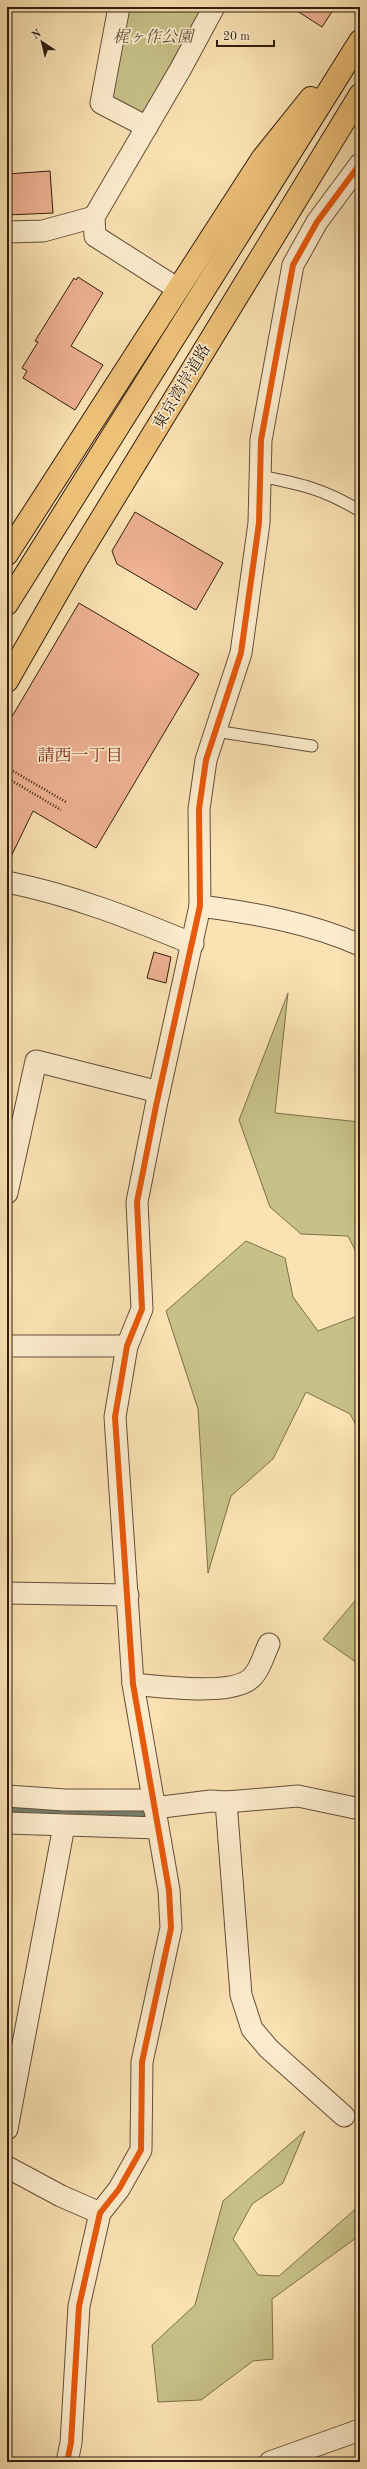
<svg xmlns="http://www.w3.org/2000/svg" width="367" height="2469" viewBox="0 0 367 2469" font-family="'Old Standard TT','Noto Serif JP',serif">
	<rect width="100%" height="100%" fill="#fbe2b2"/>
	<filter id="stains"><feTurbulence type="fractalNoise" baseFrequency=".005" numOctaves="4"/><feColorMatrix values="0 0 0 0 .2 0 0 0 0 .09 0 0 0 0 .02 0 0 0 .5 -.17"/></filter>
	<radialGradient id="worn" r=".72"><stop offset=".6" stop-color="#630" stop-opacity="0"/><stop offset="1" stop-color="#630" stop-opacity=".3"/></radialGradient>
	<g fill="#c6c187" stroke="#7c6f4c">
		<path d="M130 7H202L162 80 146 118 110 99Z"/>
		<path d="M288 993 275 1113 360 1122V1260L348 1236 301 1234 270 1207 239 1120Z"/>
		<path d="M246 1241 285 1258 293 1297 318 1331 360 1315V1432L350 1414 306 1392 273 1459 231 1496 208 1573 198 1409 166 1311Z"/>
		<path d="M360 1595V1665L323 1639Z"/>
		<path d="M305 2131 283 2183 252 2204 233 2239 258 2275 279 2276 360 2205V2235L272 2299 273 2359 253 2361 201 2400 158 2402 152 2345 195 2305 223 2201Z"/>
	</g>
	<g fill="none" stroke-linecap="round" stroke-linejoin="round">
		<path stroke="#747e6b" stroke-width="5.5" d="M7 1809 148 1814"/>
	</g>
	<g fill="#efb293" stroke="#311d11">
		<path d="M291 7H335L322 27Z"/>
		<path d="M50 171 53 213 7 215V174Z"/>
		<path d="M78 277 103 293 71 346 103 365 75 410 23 378 27 371 22 368 38 342 35 341 74 278 76 280Z"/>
		<path d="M135 512 223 563 196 610 117 564 112 551Z"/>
		<path d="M79 603 199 674 96 848 33 811 7 865V725Z"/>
		<path d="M154 952 171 957 166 983 147 978Z"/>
	</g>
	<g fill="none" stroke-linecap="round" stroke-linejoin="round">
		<defs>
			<g id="service">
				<path d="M260 476C301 484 324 489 360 511"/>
				<path d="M215 731 312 746"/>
			</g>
			<g id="minor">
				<path d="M119 7 101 103 147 127"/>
				<path d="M7 232 43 231 94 217"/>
				<path d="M178 289 95 236 94 217 180 70 214 7"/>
				<path d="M7 882C72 895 133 919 193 944"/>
				<path d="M200 906C254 913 310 923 360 945"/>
				<path d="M7 1193 36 1061 159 1092"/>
				<path d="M7 1346H127"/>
				<path d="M7 1593 128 1595"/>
				<path d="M133 1684C158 1686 238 1698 254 1675 261 1667 264 1654 269 1644"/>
				<path d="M7 1796 65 1800H154"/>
				<path d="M226 1802 298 1796 360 1809"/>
				<path d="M154 1808 211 1801 226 1802 241 1995 252 2029 269 2049 344 2116"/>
				<path d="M7 1823 157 1828"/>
				<path d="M7 2129 64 1826"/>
				<path d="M7 2167 61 2196 100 2213"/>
				<path d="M67 2462 71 2443 79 2306 100 2213 119 2189 141 2150 142 2062 171 1928 169 1890 133 1684 115 1417 127 1346 142 1309 137 1202 156 1106 200 906 199 809 206 760 241 653 259 523 261 440 293 265 317 222 360 164"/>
				<path d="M270 2462 360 2430"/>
			</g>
			<g id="trunk">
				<path d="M7 554 262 159 311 98"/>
				<path d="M7 604 360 41"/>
				<path d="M7 681 75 562 360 95"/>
			</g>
		</defs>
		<use href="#service" stroke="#644e39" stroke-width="13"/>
		<use href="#minor" stroke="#644e39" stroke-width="23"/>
		<use href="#trunk" stroke="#311d11" stroke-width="24"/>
		<g stroke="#311d11" stroke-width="2.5" stroke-dasharray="1 2" stroke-linecap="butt">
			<path d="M13 771 66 802"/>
			<path d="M9 779 61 810"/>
		</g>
		<use href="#service" stroke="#fceccd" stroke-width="11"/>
		<use href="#minor" stroke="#fceccd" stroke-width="21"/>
		<use href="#trunk" stroke="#eec179" stroke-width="22"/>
		<defs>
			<path id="cycleway" d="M67 2462 71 2443 79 2306 100 2213 119 2189 141 2150 142 2062 171 1928 169 1890 133 1684 115 1417 127 1346 142 1309 137 1202 156 1106 200 906 199 809 206 760 241 653 259 523 261 440 293 265 317 222 360 164"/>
		</defs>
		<use href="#cycleway" stroke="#fceccd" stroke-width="8"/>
		<use href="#cycleway" stroke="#e8590c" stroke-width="6"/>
	</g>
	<g text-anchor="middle" stroke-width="3.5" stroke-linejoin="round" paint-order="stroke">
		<g font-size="16" font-style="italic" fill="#5e4e34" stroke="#fceccd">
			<text x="153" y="42">梶ヶ作公園</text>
		</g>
		<g font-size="16" fill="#311d11" stroke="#fceccd">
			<text transform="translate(181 386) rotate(-59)" y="6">東京湾岸道路</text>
		</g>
		<g font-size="17" fill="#7a1f14" stroke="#fceccd">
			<text x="80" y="761">請西一丁目</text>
		</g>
	</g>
	<rect width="367" height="2469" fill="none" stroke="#fbe2b2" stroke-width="24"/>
	<rect x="8" y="8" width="351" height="2453" fill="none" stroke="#311d11" stroke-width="2"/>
	<rect x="12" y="12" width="343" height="2445" fill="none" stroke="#311d11"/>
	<g transform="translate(42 42) rotate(325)" stroke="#fceccd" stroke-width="3" paint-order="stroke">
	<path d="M0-3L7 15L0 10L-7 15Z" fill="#311d11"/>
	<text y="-6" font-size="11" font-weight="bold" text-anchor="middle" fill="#311d11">N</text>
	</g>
	<path d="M217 40v6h57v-6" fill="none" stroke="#311d11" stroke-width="2"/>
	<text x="223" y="40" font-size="12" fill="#311d11" stroke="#fceccd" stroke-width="3" paint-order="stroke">20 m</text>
	<rect width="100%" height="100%" filter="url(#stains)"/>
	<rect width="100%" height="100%" fill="url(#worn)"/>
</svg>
